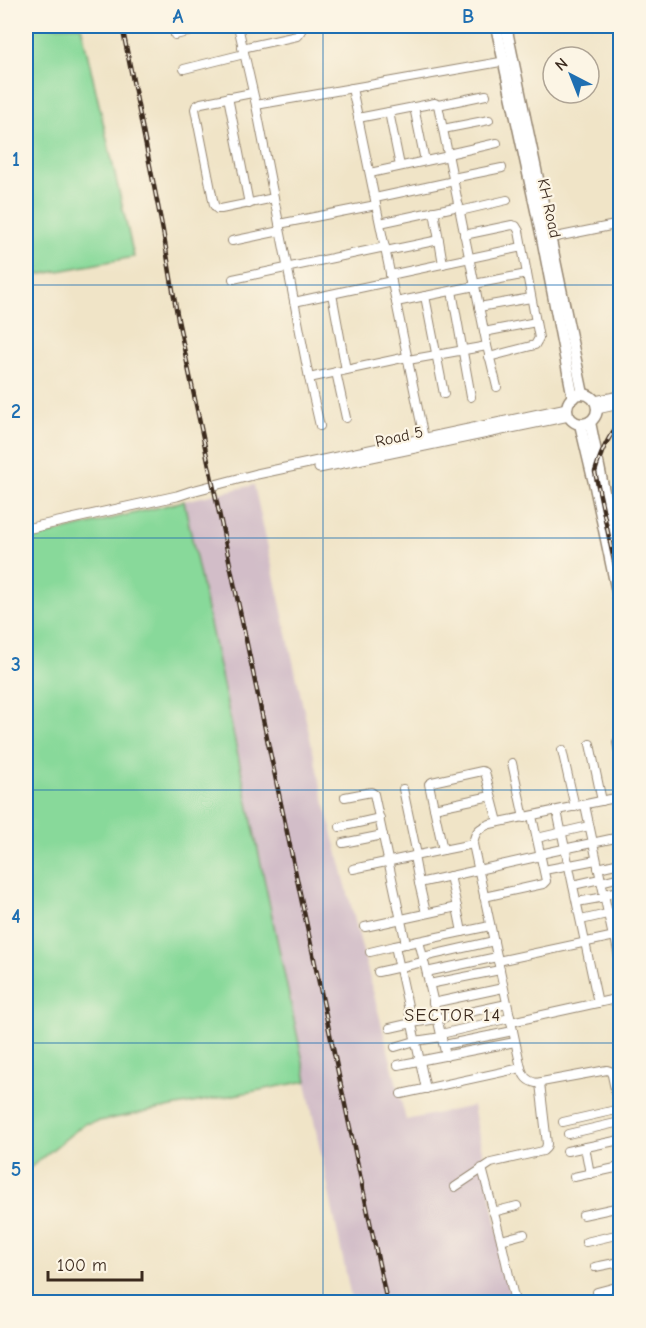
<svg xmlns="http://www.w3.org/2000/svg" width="646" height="1328" viewBox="0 0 646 1328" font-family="'Comic Neue',sans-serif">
	<rect width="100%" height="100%" fill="#fcf5e5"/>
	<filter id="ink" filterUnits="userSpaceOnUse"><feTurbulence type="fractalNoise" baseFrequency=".0167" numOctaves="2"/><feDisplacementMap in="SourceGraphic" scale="12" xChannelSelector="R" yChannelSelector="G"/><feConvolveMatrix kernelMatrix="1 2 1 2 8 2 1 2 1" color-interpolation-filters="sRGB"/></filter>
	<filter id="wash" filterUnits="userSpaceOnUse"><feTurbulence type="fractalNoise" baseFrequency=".008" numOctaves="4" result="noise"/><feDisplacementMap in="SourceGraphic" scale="24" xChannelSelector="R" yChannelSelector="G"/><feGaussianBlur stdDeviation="1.35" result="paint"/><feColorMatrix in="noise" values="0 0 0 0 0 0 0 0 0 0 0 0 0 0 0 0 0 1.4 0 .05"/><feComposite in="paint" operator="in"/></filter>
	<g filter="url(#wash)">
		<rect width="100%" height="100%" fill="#f0e4c7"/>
		<path fill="#d2bdc8" d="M254 485 322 792 406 1120 473 1106 512 1302H352L184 501Z"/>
		<g fill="#88d99a" stroke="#62825c" stroke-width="1.5">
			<path d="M26 26H81L134 257 26 277Z"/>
			<path d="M184 501 307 1081 84 1124 26 1171V540Z"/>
		</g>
	</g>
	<g filter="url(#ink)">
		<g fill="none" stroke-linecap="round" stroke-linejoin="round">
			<defs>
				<g id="minor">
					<path d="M238 26 256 105 506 61"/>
					<path d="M175 35 213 26"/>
					<path d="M242 48 297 36 301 31V26"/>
					<path d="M184 69 244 54"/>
					<path d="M352 88 425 443"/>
					<path d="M252 93 201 103 196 106 195 109 214 205 217 209H221L274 198"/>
					<path d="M228 97 249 204"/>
					<path d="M256 105 309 378"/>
					<path d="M414 107 425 161"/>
					<path d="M389 112 400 166"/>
					<path d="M358 118 435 103 438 105"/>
					<path d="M443 129 489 120"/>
					<path d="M448 154 497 143"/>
					<path d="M370 173 449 156"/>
					<path d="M453 178 502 168"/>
					<path d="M375 198 454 181"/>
					<path d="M434 211 443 264"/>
					<path d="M460 211 507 200"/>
					<path d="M380 223 459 206"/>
					<path d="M279 224 376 205"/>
					<path d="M464 235 512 225 516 226 519 231 539 338 535 345 489 357"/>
					<path d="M551 238 620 224"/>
					<path d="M232 241 280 231"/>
					<path d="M386 251 439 240"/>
					<path d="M390 275 522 247"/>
					<path d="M233 279 385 247"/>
					<path d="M474 284 527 274"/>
					<path d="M475 286 438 105 486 95"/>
					<path d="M452 291 471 397"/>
					<path d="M332 294 346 370"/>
					<path d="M425 296 444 394"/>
					<path d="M294 302 392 281"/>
					<path d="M396 302 475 286 487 346 408 360"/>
					<path d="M479 307 531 298"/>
					<path d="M484 332 536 322"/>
					<path d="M487 346 497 387"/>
					<path d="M336 372 346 418"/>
					<path d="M320 426 309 378 407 357"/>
					<path d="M617 742 620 758"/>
					<path d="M590 744 602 801"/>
					<path d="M562 750 575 807"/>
					<path d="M512 763 524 818"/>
					<path d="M403 789 417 855"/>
					<path d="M491 796 434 808 429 784 432 782 482 771 485 772 498 822"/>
					<path d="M345 797 371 792 374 794 406 944"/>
					<path d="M620 797 490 824C479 828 475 831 473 844L521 1068C524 1077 527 1081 536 1083L607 1070 610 1071 612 1075 620 1113"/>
					<path d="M585 805 613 937"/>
					<path d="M434 808 443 850 473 844"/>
					<path d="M557 811 598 1003"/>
					<path d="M340 827 380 818"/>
					<path d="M537 838 589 826"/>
					<path d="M343 843 383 835"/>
					<path d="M443 850 414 856 419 883 541 856"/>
					<path d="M540 854 620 837"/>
					<path d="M598 868 620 863"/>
					<path d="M353 869 414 856"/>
					<path d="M544 870 596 860"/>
					<path d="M450 876 457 907"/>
					<path d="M601 882 620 877"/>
					<path d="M419 883 426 913"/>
					<path d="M573 885 600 879"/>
					<path d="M604 894 620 891"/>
					<path d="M484 897 543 884 546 881 532 816"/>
					<path d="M577 902 605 897"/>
					<path d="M581 920 620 911"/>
					<path d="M365 927 457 907 462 932"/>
					<path d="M620 935 615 936 620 963"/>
					<path d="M419 941 427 974"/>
					<path d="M370 952 395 946"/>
					<path d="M423 957 494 941"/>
					<path d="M498 961 615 936"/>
					<path d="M378 972 423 962"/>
					<path d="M429 984 500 970"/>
					<path d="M433 1003 503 988"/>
					<path d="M511 1022 620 998"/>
					<path d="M390 1028 412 1023 437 1019 507 1004"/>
					<path d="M441 1034 510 1018"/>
					<path d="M444 1045 513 1031"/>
					<path d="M395 1047 415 1041 442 1037"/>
					<path d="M446 1056 427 974 431 971 497 957"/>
					<path d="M398 1065 515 1042"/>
					<path d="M426 1089 395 946 490 926"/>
					<path d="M401 1094 521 1068"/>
					<path d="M563 1122 620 1109"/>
					<path d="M568 1134 620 1122"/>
					<path d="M585 1147 590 1174"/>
					<path d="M567 1151 620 1140"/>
					<path d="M482 1168 501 1240 515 1302"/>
					<path d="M574 1177 620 1167"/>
					<path d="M455 1187 491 1163 543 1151 546 1148 547 1144 540 1083"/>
					<path d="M493 1212 517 1206"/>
					<path d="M583 1215 620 1207"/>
					<path d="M501 1240 524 1234"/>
					<path d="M586 1242 620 1234"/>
					<path d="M595 1267 620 1262"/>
					<path d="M597 1292 620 1286"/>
				</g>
				<g id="tertiary">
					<path d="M595 401 620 396"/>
					<path d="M597 409 620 404"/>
					<path d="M319 468 569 416"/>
					<path d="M26 529 177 496 192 491 257 474 567 408"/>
				</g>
				<g id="secondary">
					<path d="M496 26 542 238 573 398"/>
					<path d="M506 26 583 394"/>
					<circle cx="582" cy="409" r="15"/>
					<path d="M590 422 613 536"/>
					<path d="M580 424 595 487 620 606"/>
				</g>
			</defs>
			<use href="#minor" stroke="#968772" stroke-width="10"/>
			<use href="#tertiary" stroke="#968772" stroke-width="11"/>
			<use href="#secondary" stroke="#968772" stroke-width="13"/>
			<use href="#minor" stroke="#fff" stroke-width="8"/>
			<use href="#tertiary" stroke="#fff" stroke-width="9"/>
			<use href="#secondary" stroke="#fff" stroke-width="10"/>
			<defs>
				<g id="rail">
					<path d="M122 26 163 231 178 320 387 1302"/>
					<path d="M620 423C608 436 600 455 595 472L620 589"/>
				</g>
			</defs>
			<use href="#rail" stroke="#3b2a1e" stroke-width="4.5"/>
			<use href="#rail" stroke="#fcf5e5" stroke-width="2" stroke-dasharray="7" stroke-linecap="butt"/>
		</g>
	</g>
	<path fill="none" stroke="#1f6fb2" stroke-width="1.5" stroke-opacity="0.55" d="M323 26V1302M26 285H620M26 538H620M26 790H620M26 1043H620"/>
	<g text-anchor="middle" stroke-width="4.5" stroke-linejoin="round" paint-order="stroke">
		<g font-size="16" fill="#3b2a1e" stroke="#fcf5e5">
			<text transform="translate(550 208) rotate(78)" y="6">KH Road</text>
			<text transform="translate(399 436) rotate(-12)" y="6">Road 5</text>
		</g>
		<g font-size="18" letter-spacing="1.5" fill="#3b2a1e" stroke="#fcf5e5">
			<text x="453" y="1021">SECTOR 14</text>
		</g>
	</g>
	<rect width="646" height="1328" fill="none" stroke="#fcf5e5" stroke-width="66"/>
	<g transform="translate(571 75) rotate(318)"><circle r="28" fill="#fcf5e5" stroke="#afa495" stroke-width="1.5"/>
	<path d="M0-4.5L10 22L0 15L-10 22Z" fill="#1f6fb2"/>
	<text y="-9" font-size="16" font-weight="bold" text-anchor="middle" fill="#3b2a1e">N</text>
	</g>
	<path d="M48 1271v9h94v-9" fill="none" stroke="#3b2a1e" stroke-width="3"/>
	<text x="57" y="1271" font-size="18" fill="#3b2a1e" stroke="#fcf5e5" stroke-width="4.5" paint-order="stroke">100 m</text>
	<rect x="33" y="33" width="580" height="1262" fill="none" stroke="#1f6fb2" stroke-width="2"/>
	<g font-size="20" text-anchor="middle" font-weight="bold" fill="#1f6fb2">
		<text x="178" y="23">A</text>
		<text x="468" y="23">B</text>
		<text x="16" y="166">1</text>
		<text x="16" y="418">2</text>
		<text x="16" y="671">3</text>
		<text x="16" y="923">4</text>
		<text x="16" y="1176">5</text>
	</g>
</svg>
